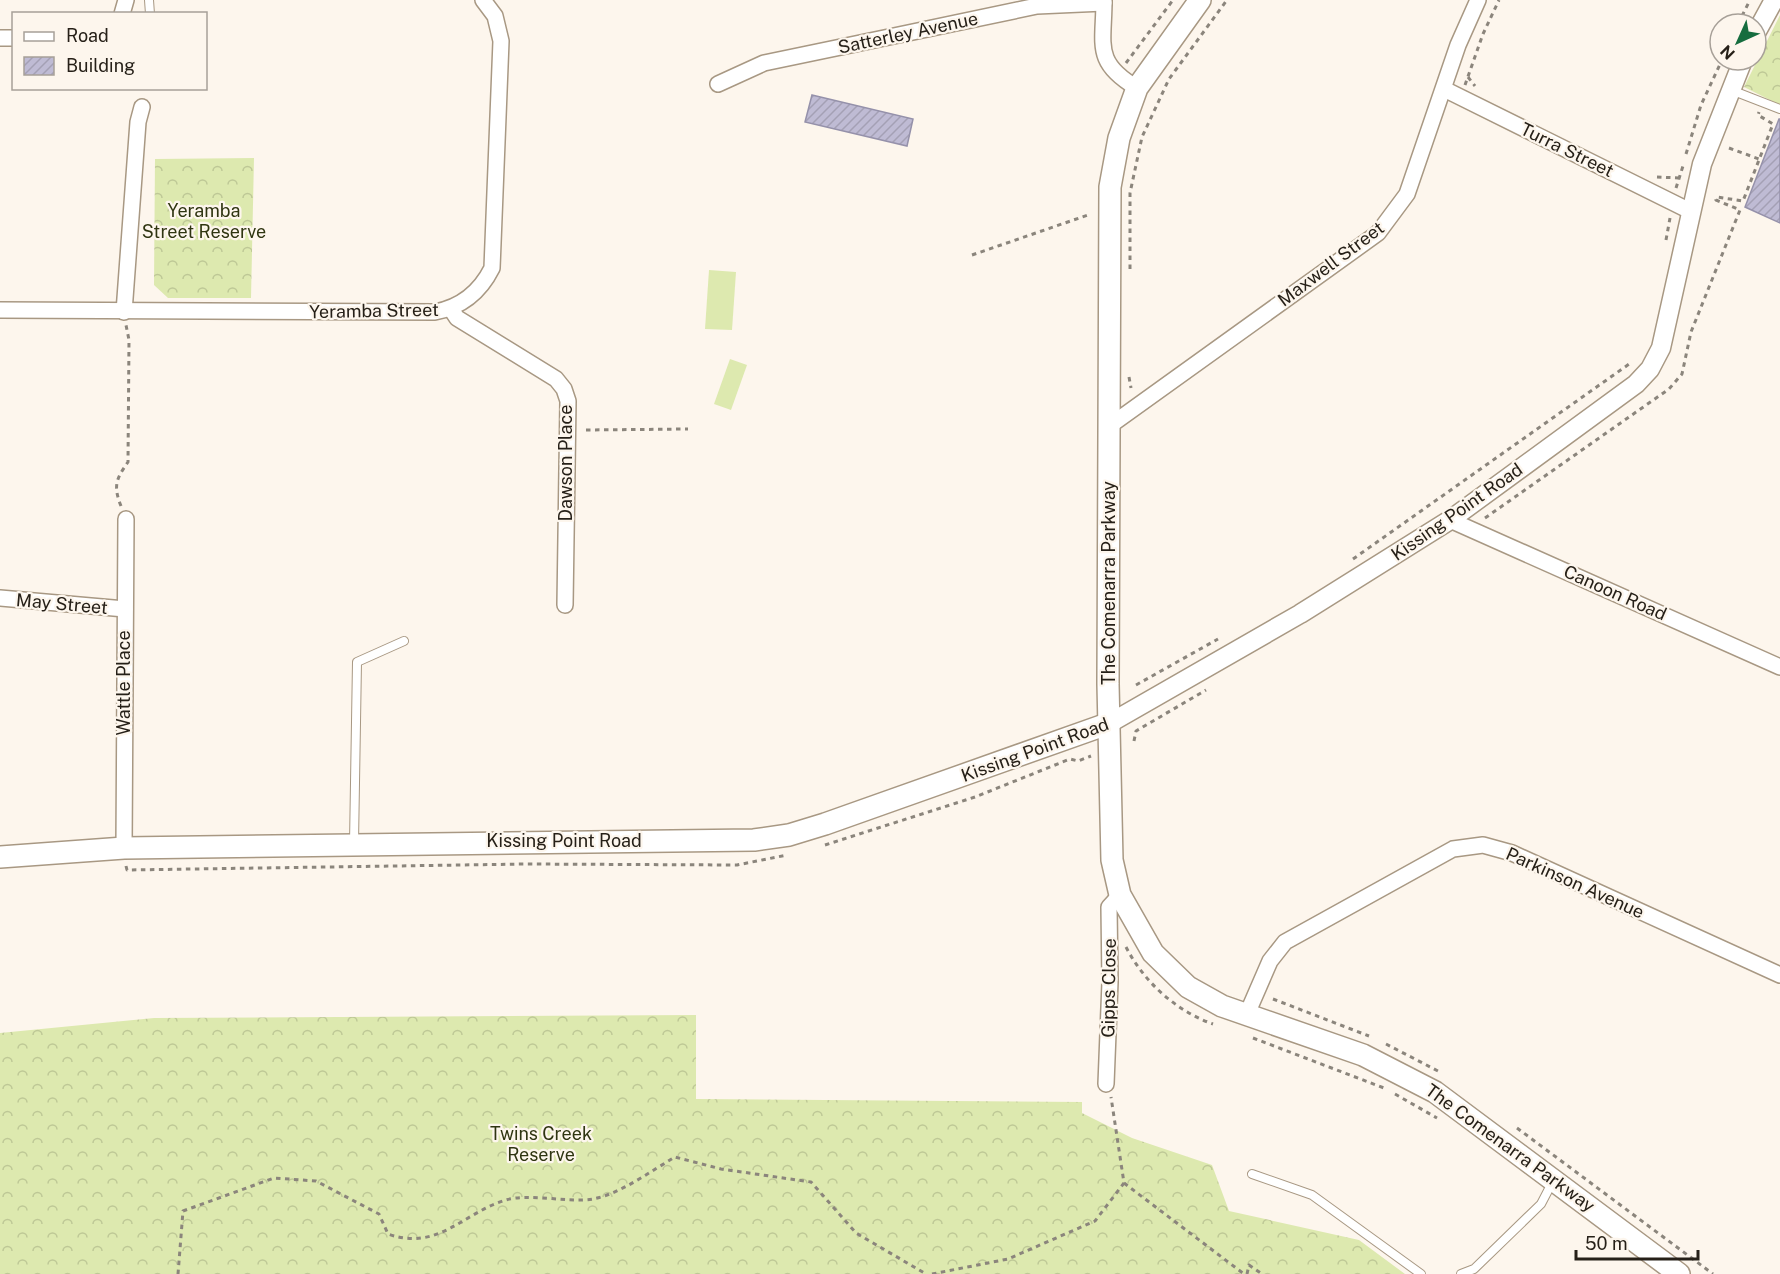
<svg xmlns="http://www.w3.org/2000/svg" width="1780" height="1274" viewBox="0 0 1780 1274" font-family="'Public Sans',sans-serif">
	<defs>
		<pattern id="forest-crowns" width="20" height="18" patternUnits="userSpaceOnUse" patternTransform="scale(1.5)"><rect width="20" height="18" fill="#dde9af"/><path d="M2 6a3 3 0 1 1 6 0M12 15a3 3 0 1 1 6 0" fill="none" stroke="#bec896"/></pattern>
		<pattern id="building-hatch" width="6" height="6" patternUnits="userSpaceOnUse" patternTransform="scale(1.5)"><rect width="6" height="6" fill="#bfbbd4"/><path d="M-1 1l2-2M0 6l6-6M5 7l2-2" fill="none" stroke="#a4a0b5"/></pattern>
	</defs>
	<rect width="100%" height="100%" fill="#fdf6ed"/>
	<g fill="url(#forest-crowns)">
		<path d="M1780 15V105L1744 87Z"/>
		<path d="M254 158 251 298H168L154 285 155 159Z"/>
		<path d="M696 1015V1099L1082 1102V1113L1132 1138 1212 1165 1229 1211 1359 1240 1405 1274H0V1033L154 1018Z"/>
	</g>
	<g fill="#dde9af">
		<path d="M709 270 736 272 732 330 705 329Z"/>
		<path d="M730 359 747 365 731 410 714 404Z"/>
	</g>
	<g fill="url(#building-hatch)" stroke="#9591aa" stroke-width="1.5">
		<path d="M812 95 913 119 907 146 805 122Z"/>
		<path d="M1779 119H1780V223L1745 207Z"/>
	</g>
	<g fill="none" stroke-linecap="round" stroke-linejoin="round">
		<defs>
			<g id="service">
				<path d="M149 0 150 14"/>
				<path d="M1731 90 1780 109"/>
				<path d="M354 843 357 662 404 641"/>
				<path d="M1252 1174 1312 1195 1421 1274"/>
				<path d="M1461 1274 1474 1269 1541 1204 1553 1181"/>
			</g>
			<g id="minor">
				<path d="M1104 0C1104 45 1093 62 1137 88"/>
				<path d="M122 14 126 0"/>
				<path d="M0 38H14"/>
				<path d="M718 84 764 63 889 37 1037 6 1104 3"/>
				<path d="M1444 89 1690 211"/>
				<path d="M451 309 457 318 556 379 564 389 568 401 565 605"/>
				<path d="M0 310 435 312C462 307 480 292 492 268L501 41 495 16 483 0"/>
				<path d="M124 312 138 122 142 107"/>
				<path d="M1108 427 1378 233 1407 194 1458 45 1478 0"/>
				<path d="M1450 520 1780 667"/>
				<path d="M0 598 125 609"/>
				<path d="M124 848 126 519"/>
				<path d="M1247 1014 1270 961 1285 942 1453 849 1483 845 1512 853 1780 975"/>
				<path d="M1106 1084 1110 982 1109 907 1120 895"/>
			</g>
			<g id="tertiary">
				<path d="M1756 33 1774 0"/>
				<path d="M1110 723 1300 614 1450 520 1636 384 1650 369 1661 348 1702 164 1743 60"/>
			</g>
			<g id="secondary">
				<path d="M1200 0 1137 88 1119 138 1110 187 1108 684 1112 860 1120 895 1153 953 1188 987 1222 1006 1363 1055 1435 1092 1679 1274"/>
				<path d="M0 857 124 848 754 840 789 835 825 824 1110 723"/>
			</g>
		</defs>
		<use href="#service" stroke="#a89883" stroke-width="10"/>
		<use href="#minor" stroke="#a89883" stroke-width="18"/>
		<use href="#tertiary" stroke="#a89883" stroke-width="21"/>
		<use href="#secondary" stroke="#a89883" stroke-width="24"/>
		<g stroke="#8b857c" stroke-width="3" stroke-dasharray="4.5 4.5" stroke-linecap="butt">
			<path d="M1738 24 1750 0"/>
			<path d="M1126 63 1173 0"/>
			<path d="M1468 77 1475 86"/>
			<path d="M1465 85 1483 34 1499 0"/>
			<path d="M1729 148 1759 159"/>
			<path d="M1686 154 1701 105 1722 60"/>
			<path d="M1657 177 1679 178"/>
			<path d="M1676 188 1683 166"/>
			<path d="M1666 240 1670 218"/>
			<path d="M972 255 1088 215"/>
			<path d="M1130 269V193L1142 137 1169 79 1227 0"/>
			<path d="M1129 377 1131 388"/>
			<path d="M586 430 688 429"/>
			<path d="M121 506C113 486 116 479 128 462L129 340 126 325"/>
			<path d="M1485 518 1669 389 1682 374 1691 332 1740 210 1716 200 1717 197 1743 201 1773 124 1758 115 1759 112"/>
			<path d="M1353 559 1632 362"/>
			<path d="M1136 685 1218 639"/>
			<path d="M1134 741 1136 731 1206 690"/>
			<path d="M825 845 975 797 1070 759 1078 761 1091 756"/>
			<path d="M126 866 127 870 527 864 737 865 787 855"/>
			<path d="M1126 947C1144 982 1176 1011 1213 1024"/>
			<path d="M1273 999 1369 1036"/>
			<path d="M1253 1038 1384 1088"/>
			<path d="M1386 1044 1438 1071"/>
			<path d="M1395 1094 1437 1118"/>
			<path d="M1517 1128 1713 1274"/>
			<path d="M1124 1183 1244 1274"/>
			<path d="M178 1274 183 1211 274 1178 316 1181 379 1214 388 1234C438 1252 464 1212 506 1200 529 1193 568 1203 593 1199 620 1194 651 1171 675 1157L721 1169 811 1182 856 1233 926 1274"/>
			<path d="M932 1274 1008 1259 1095 1221 1124 1183 1111 1097"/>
			<path d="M1247 1274 1249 1265 1262 1274"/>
		</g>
		<use href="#service" stroke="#fff" stroke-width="8"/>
		<use href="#minor" stroke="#fff" stroke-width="15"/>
		<use href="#tertiary" stroke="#fff" stroke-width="18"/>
		<use href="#secondary" stroke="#fff" stroke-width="21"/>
	</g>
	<g text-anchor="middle" stroke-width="4.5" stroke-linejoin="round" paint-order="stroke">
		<g font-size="18" fill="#262018" stroke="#fdf6ed">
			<text transform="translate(908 33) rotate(-12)" y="6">Satterley Avenue</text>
			<text transform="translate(1567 150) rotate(26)" y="6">Turra Street</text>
			<text transform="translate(1331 264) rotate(-37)" y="6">Maxwell Street</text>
			<text transform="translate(374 311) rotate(-1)" y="6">Yeramba Street</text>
			<text transform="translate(566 463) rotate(-90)" y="6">Dawson Place</text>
			<text transform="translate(1457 512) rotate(-35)" y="6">Kissing Point Road</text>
			<text transform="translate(1109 583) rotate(-90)" y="6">The Comenarra Parkway</text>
			<text transform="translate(1615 593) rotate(24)" y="6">Canoon Road</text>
			<text transform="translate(62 604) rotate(5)" y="6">May Street</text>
			<text transform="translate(124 683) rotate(-90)" y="6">Wattle Place</text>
			<text transform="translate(1035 750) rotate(-20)" y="6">Kissing Point Road</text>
			<text x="564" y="847">Kissing Point Road</text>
			<text transform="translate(1575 883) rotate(24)" y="6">Parkinson Avenue</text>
			<text transform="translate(1109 988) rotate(-89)" y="6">Gipps Close</text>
			<text transform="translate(1510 1148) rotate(36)" y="6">The Comenarra Parkway</text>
		</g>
		<g font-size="18" fill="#2f3511" stroke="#fdf6ed">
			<text x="204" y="217">Yeramba<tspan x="204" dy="21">Street Reserve</tspan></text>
			<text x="541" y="1140">Twins Creek<tspan x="541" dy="21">Reserve</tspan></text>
		</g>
	</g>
	<rect x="12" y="12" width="195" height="78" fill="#fdf6ed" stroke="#a7a098" stroke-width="1.5"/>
	<rect x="24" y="32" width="30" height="9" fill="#ffffff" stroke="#a7a098" stroke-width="1.5"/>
	<text x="66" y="42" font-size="18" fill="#262018">Road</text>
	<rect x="24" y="57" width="30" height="18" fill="url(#building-hatch)" stroke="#a7a098" stroke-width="1.5"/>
	<text x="66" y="72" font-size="18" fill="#262018">Building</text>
	<g transform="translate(1738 42) rotate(225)"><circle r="28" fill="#fdf6ed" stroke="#a7a098" stroke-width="1.5"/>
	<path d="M0-4.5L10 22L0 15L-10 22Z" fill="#166d3f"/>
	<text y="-9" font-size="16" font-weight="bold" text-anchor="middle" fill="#262018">N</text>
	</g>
	<path d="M1576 1250v9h122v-9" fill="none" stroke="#262018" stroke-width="3"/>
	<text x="1585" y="1250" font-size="18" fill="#262018" stroke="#fdf6ed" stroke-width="4.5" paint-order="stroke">50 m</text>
</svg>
